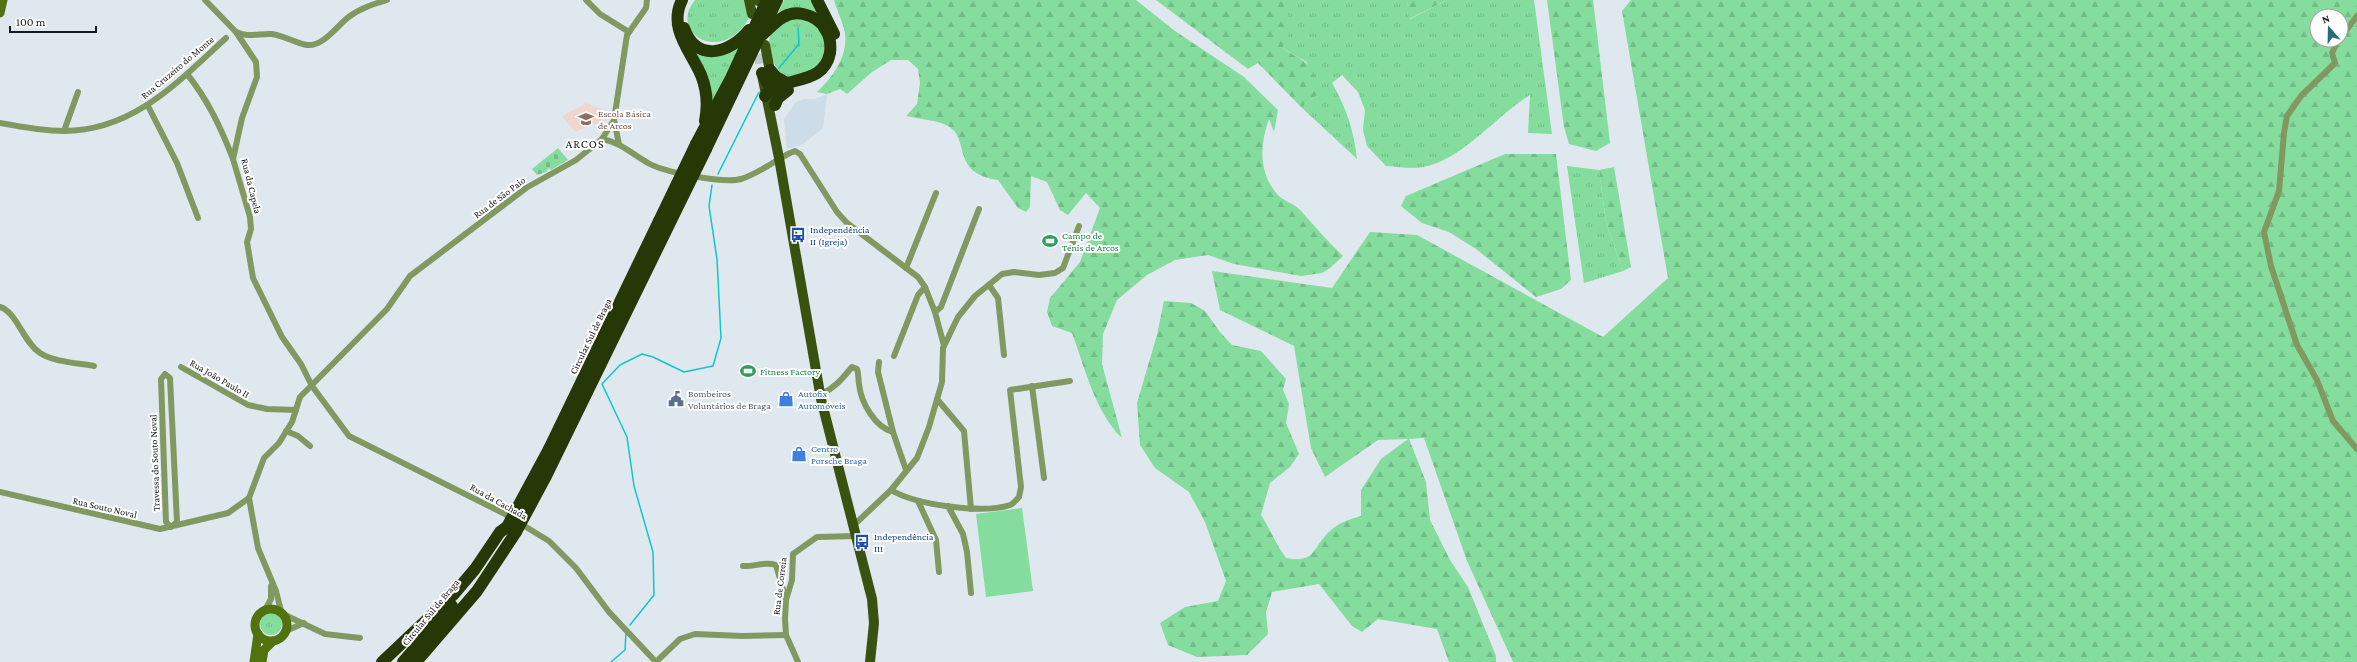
<svg xmlns="http://www.w3.org/2000/svg" width="2357" height="662" viewBox="0 0 2357 662" font-family="'Crimson Pro',serif">
	<defs>
		<pattern id="grass-tufts" width="24" height="20" patternUnits="userSpaceOnUse"><rect width="24" height="20" fill="#84dc9d"/><path d="M3 7l-1-3M5 7V3M7 7l1-3M15 17l-1-3M17 17v-4M19 17l1-3" fill="none" stroke="#71bc87"/></pattern>
		<pattern id="forest-firs" width="22" height="20" patternUnits="userSpaceOnUse"><rect width="22" height="20" fill="#84dc9d"/><path d="M5 1l3.5 6h-7zM16 11l3.5 6h-7z" fill="#71bc87"/></pattern>
		<pattern id="cemetery-stones" width="16" height="16" patternUnits="userSpaceOnUse"><rect width="16" height="16" fill="#84dc9d"/><path d="M2 7V4a2 2 0 0 1 4 0v3zM10 15v-3a2 2 0 0 1 4 0v3z" fill="#71bc87"/></pattern>
	</defs>
	<rect width="100%" height="100%" fill="#dfe8ef"/>
	<path fill="#ccdce8" d="M827 94 823 128 803 144 787 149 784 119 796 102 805 99H815Z"/>
	<path fill="#efd7cd" d="M586 103 610 113 599 130 596 123 575 132 562 116Z"/>
	<g fill="url(#grass-tufts)">
		<path d="M695 0H746L750 16C723 67 667 33 695 0Z"/>
		<path d="M784 0H814L824 17C808 9 795 4 778 13Z"/>
		<path d="M1280 0H1407L1410 19 1447 0H1534L1552 134 1528 133 1530 95C1496 116 1461 161 1423 167 1412 169 1398 167 1386 166L1367 146 1363 130 1365 110 1358 92 1342 75 1332 83C1346 107 1354 131 1357 159L1301 107 1316 96 1307 62 1282 48Z"/>
		<path d="M798 16 819 25 826 48 820 65 805 76 786 77C770 66 760 36 780 23 785 20 792 18 798 16Z"/>
		<path d="M742 42 711 105 688 43C709 53 724 64 742 42Z"/>
		<path d="M1567 166 1599 170 1606 222 1623 271 1584 283Z"/>
		<circle cx="271" cy="624" r="11"/>
	</g>
	<g fill="url(#forest-firs)" fill-rule="evenodd">
		<path d="M834 0H1136L1175 31 1244 77 1278 110 1274 132 1269 119C1260 144 1258 172 1277 194 1283 201 1293 203 1299 209 1314 225 1327 241 1343 256L1330 268 1322 273 1301 276 1234 264 1208 255 1175 260 1147 275 1117 300 1103 334 1102 364 1122 438C1095 412 1085 368 1072 333L1052 326 1047 312 1050 298 1080 262 1100 208 1086 193 1068 215 1060 210 1047 182 1031 176 1030 207 1026 212 1018 208 998 180C950 173 971 139 948 126 937 120 919 119 906 116L917 104 920 83 918 69 908 60H891L872 72 847 94 840 89 827 94 817 92C833 77 848 56 845 33 843 22 837 11 834 0Z"/>
		<path d="M1156 0H1280L1284 2 1292 27 1282 48C1307 63 1319 65 1316 96L1301 107 1258 63 1248 69Z"/>
		<path d="M1407 0H1447L1409 19Z"/>
		<path d="M1547 0H1593L1610 143 1596 151 1569 144 1564 127Z"/>
		<path d="M1631 0H2357V662H1513L1467 561 1424 438 1409 439 1426 482 1430 520 1450 560 1468 587 1496 656V662H1449L1437 629 1378 619 1362 632 1352 626 1319 584 1272 592 1266 612 1268 634 1247 655 1197 657 1168 645 1160 623 1185 607 1218 601 1226 581 1205 522 1189 492 1155 468 1140 445 1137 403 1157 335 1164 301 1191 303 1205 311 1220 332 1232 345 1261 351 1286 379 1283 390 1289 404 1286 423 1299 454 1290 467 1270 483 1261 515C1270 529 1276 544 1286 558 1316 564 1312 547 1330 531 1338 523 1350 519 1361 516V490L1381 459 1408 439 1378 440 1325 477 1311 448 1294 346 1220 310 1212 271 1332 288 1370 232 1417 235 1603 337 1668 278 1622 11ZM2317 16H2341V40H2317Z"/>
		<path d="M1505 154H1556L1571 280 1561 289 1536 297 1476 249 1449 232 1422 223 1401 206 1406 196Z"/>
		<path d="M1614 167 1631 267 1623 271 1606 222 1599 170Z"/>
	</g>
	<path fill="url(#cemetery-stones)" d="M558 148 568 160 551 170 549 168 546 172 537 175 532 169Z"/>
	<path fill="#84dc9d" d="M1022 508 1033 591 986 597 976 514Z"/>
	<g fill="none" stroke-linecap="round" stroke-linejoin="round">
		<g stroke="#0fc6cb" stroke-width="1.5">
			<path d="M779 68 799 44 798 28"/>
			<path d="M718 174 759 92"/>
			<path d="M630 625 654 595 653 552 634 486 627 437 602 384 620 365 642 354 653 357 684 372 713 366 721 338 717 259 709 206 712 185"/>
			<path d="M611 662 625 650 626 633"/>
		</g>
		<path stroke="#c1c9cf" stroke-width="10" stroke-dasharray="10 5" stroke-linecap="butt" d="M756 39 762 73"/>
		<g stroke="#819961" stroke-width="6">
			<path d="M205 0 236 32 256 62 257 77 242 118 233 159 250 217 251 229 247 242 253 278 282 337 301 364 312 386 349 436 503 513 549 541 576 568 609 612 656 662"/>
			<path d="M586 0 600 14 629 32"/>
			<path d="M236 32C247 38 260 33 272 34 285 36 298 44 307 45 324 47 338 24 350 16 361 8 374 4 387 0"/>
			<path d="M2341 37 2357 16"/>
			<path d="M2338 40 2332 53 2335 63 2301 96 2287 116 2284 133 2279 191 2264 232 2271 266 2297 345 2317 380 2333 421 2357 449"/>
			<path d="M187 74C208 100 221 128 233 159"/>
			<path d="M148 106 177 163 198 218"/>
			<path d="M614 120 619 144"/>
			<path d="M0 123C21 127 42 131 64 131 133 131 178 82 226 38"/>
			<path d="M64 131 78 92"/>
			<path d="M602 139C620 142 632 154 648 163 663 172 724 184 741 179 758 174 774 161 790 153L795 151 800 154 837 212 847 223 918 277 925 287 935 312 944 346"/>
			<path d="M906 268 936 193"/>
			<path d="M989 285 998 298 1004 355"/>
			<path d="M0 307C17 312 23 342 40 353 54 362 77 363 94 366"/>
			<path d="M935 312 941 307 979 209"/>
			<path d="M894 356 918 295 925 287"/>
			<path d="M879 362 878 372 893 432 906 470"/>
			<path d="M181 367 248 405 267 409 296 410"/>
			<path d="M165 374 170 378 177 522 171 527 166 522 161 379Z"/>
			<path d="M1032 386 1044 478"/>
			<path d="M820 395C835 388 842 379 852 367L857 369C859 374 858 379 859 384 861 403 875 427 893 432"/>
			<path d="M937 399 964 431 971 509"/>
			<path d="M286 431 298 436 310 446"/>
			<path d="M891 490C916 505 982 514 1010 505 1013 504 1017 499 1019 497L1021 487 1010 390 1070 381"/>
			<path d="M0 492 160 529 228 513 249 498"/>
			<path d="M918 501 936 540 939 572"/>
			<path d="M948 506 963 534 967 552 971 593"/>
			<path d="M854 525 891 490 917 458 929 427 942 382 943 348 958 317 975 296 1002 274 1014 272 1039 275 1055 273 1063 268 1079 226"/>
			<path d="M743 566C755 567 764 561 776 565L786 600"/>
			<path d="M265 610 271 599V586"/>
			<path d="M281 611 276 591 258 548 249 498 264 458 279 443 292 422 300 397 387 309 410 276 526 188 576 160 602 139 614 120 627 35 646 8 647 0"/>
			<path d="M285 615 325 634 360 638"/>
			<path d="M286 631 304 623"/>
			<path d="M656 662 680 639 695 634 742 636 786 635"/>
			<path d="M798 662 786 635 785 619 786 600 792 580 793 554 817 537 857 536"/>
		</g>
		<g stroke="#51720e" stroke-width="9">
			<path d="M0 13 3 0"/>
			<circle cx="271" cy="625" r="16"/>
			<path d="M254 662 258 634"/>
			<path d="M262 662 264 650 273 641"/>
		</g>
		<g stroke="#3a520f" stroke-width="10">
			<path d="M749 0 752 14"/>
			<path d="M758 0V1"/>
			<path d="M765 45 771 77"/>
			<path d="M762 75 779 158 821 399 872 599 874 623 870 662"/>
		</g>
		<g stroke="#263806" stroke-width="12">
			<path d="M682 0C668 28 690 50 701 75 707 90 708 106 705 121"/>
			<path d="M817 0 834 34"/>
			<path d="M684 28C696 63 730 54 749 30"/>
			<path d="M762 35C774 24 785 10 803 14 812 16 821 21 825 29 830 36 831 45 830 53 823 88 782 74 765 96"/>
			<path d="M770 70 776 77 788 84"/>
			<path d="M762 73 768 84 780 91"/>
			<path d="M775 105 778 98 788 90"/>
			<path d="M696 144 731 78 767 0"/>
			<path d="M706 149 777 0"/>
			<path d="M549 449 659 221"/>
			<path d="M382 662 453 595 475 569 500 532 507 527"/>
			<path d="M403 662 452 606"/>
			<path d="M416 662 477 591 516 532"/>
		</g>
		<g stroke="#263806" stroke-width="12">
			<path d="M659 221 696 144"/>
			<path d="M507 527 549 449"/>
			<path d="M516 532 545 478 706 149"/>
		</g>
	</g>
	<defs>
		<symbol id="school-bare" viewBox="-9 -9 18 18"><path d="M0-5L7-2L0 1L-7-2ZM-4 1L0 2.5L4 1V4Q0 6-4 4Z" fill="#8d6e63" stroke="#fff" stroke-width="2.5" paint-order="stroke"/></symbol>
		<symbol id="bus-bare" viewBox="-9 -9 18 18"><path d="M-5-6H5V4H4V6H2V4H-2V6H-4V4H-5ZM-3.5-4V0h7V-4ZM-3.5 1.2v1.5H-2V1.2ZM2 1.2v1.5H3.5V1.2Z" fill="#1a4fb4" stroke="#fff" stroke-width="2.5" paint-order="stroke"/></symbol>
		<symbol id="stadium-bare" viewBox="-9 -9 18 18"><path d="M0-5a6.5 5 0 1 0 0 10a6.5 5 0 1 0 0-10ZM-3.5-1.8h7v3.6h-7Z" fill="#2e9e5b" stroke="#fff" stroke-width="2.5" paint-order="stroke"/></symbol>
		<symbol id="civic-bare" viewBox="-9 -9 18 18"><path d="M-.6-6.5H3V-4.5H.6V-3L4-1V1h2V6H-6V1h2V-1L-.6-3ZM-1.2 2.5V6h2.4V2.5Z" fill="#5c6f8a" stroke="#fff" stroke-width="2.5" paint-order="stroke"/></symbol>
		<symbol id="shop-bare" viewBox="-9 -9 18 18"><path d="M-5-2.5h2.3a2.7 3.5 0 0 1 5.4 0H5L5.5 6h-11ZM-1.5-2.5h3a1.5 2.3 0 0 0-3 0Z" fill="#3f7fe0" stroke="#fff" stroke-width="2.5" paint-order="stroke"/></symbol>
	</defs>
	<g fill-rule="evenodd">
		<use href="#school-bare" x="575" y="108" width="22" height="22"/>
		<use href="#bus-bare" x="787" y="224" width="22" height="22"/>
		<use href="#stadium-bare" x="1039" y="230" width="22" height="22"/>
		<use href="#stadium-bare" x="737" y="360" width="22" height="22"/>
		<use href="#civic-bare" x="665" y="388" width="22" height="22"/>
		<use href="#shop-bare" x="775" y="388" width="22" height="22"/>
		<use href="#shop-bare" x="788" y="443" width="22" height="22"/>
		<use href="#bus-bare" x="851" y="531" width="22" height="22"/>
	</g>
	<g text-anchor="middle" stroke-width="4" stroke-linejoin="round" paint-order="stroke">
		<g font-size="10" fill="#16191b" stroke="#fff">
			<text transform="translate(177 67) rotate(-40)" y="4">Rua Cruzeiro do Monte</text>
			<text transform="translate(252 186) rotate(76)" y="4">Rua da Capela</text>
			<text transform="translate(499 197) rotate(-37)" y="4">Rua de São Paio</text>
			<text transform="translate(590 336) rotate(-64)" y="4">Circular Sul de Braga</text>
			<text transform="translate(220 378) rotate(30)" y="4">Rua João Paulo II</text>
			<text transform="translate(154 463) rotate(-92)" y="4">Travessa do Souto Noval</text>
			<text transform="translate(499 501) rotate(29)" y="4">Rua da Cachada</text>
			<text transform="translate(105 507) rotate(13)" y="4">Rua Souto Noval</text>
			<text transform="translate(779 586) rotate(-83)" y="4">Rua de Correia</text>
			<text transform="translate(430 612) rotate(-50)" y="4">Circular Sul de Braga</text>
		</g>
		<g font-size="10" fill="#785e54" stroke="#fff" text-anchor="start">
			<text x="598" y="117">Escola Básica<tspan x="598" dy="12">de Arcos</tspan></text>
		</g>
		<g font-size="10" fill="#164399" stroke="#fff" text-anchor="start">
			<text x="810" y="233">Independência<tspan x="810" dy="12">II (Igreja)</tspan></text>
			<text x="874" y="540">Independência<tspan x="874" dy="12">III</tspan></text>
		</g>
		<g font-size="10" fill="#27864d" stroke="#fff" text-anchor="start">
			<text x="1062" y="239">Campo de<tspan x="1062" dy="12">Ténis de Arcos</tspan></text>
			<text x="760" y="375">Fitness Factory</text>
		</g>
		<g font-size="10" fill="#4e5e75" stroke="#fff" text-anchor="start">
			<text x="688" y="397">Bombeiros<tspan x="688" dy="12">Voluntários de Braga</tspan></text>
		</g>
		<g font-size="10" fill="#366cbe" stroke="#fff" text-anchor="start">
			<text x="798" y="397">Autofix<tspan x="798" dy="12">Automóveis</tspan></text>
			<text x="811" y="452">Centro<tspan x="811" dy="12">Porsche Braga</tspan></text>
		</g>
		<g font-size="12" letter-spacing="1" fill="#16191b" stroke="#fff">
			<text x="585" y="148">ARCOS</text>
		</g>
	</g>
	<g transform="translate(2329 28) rotate(340)"><circle r="19" fill="#ffffff" stroke="#a2a3a4"/>
	<path d="M0-3L7 15L0 10L-7 15Z" fill="#246e77"/>
	<text y="-6" font-size="11" font-weight="bold" text-anchor="middle" fill="#16191b">N</text>
	</g>
	<path d="M10 26v6h86v-6" fill="none" stroke="#16191b" stroke-width="2"/>
	<text x="16" y="26" font-size="12" fill="#16191b" stroke="#ffffff" stroke-width="3" paint-order="stroke">100 m</text>
</svg>
